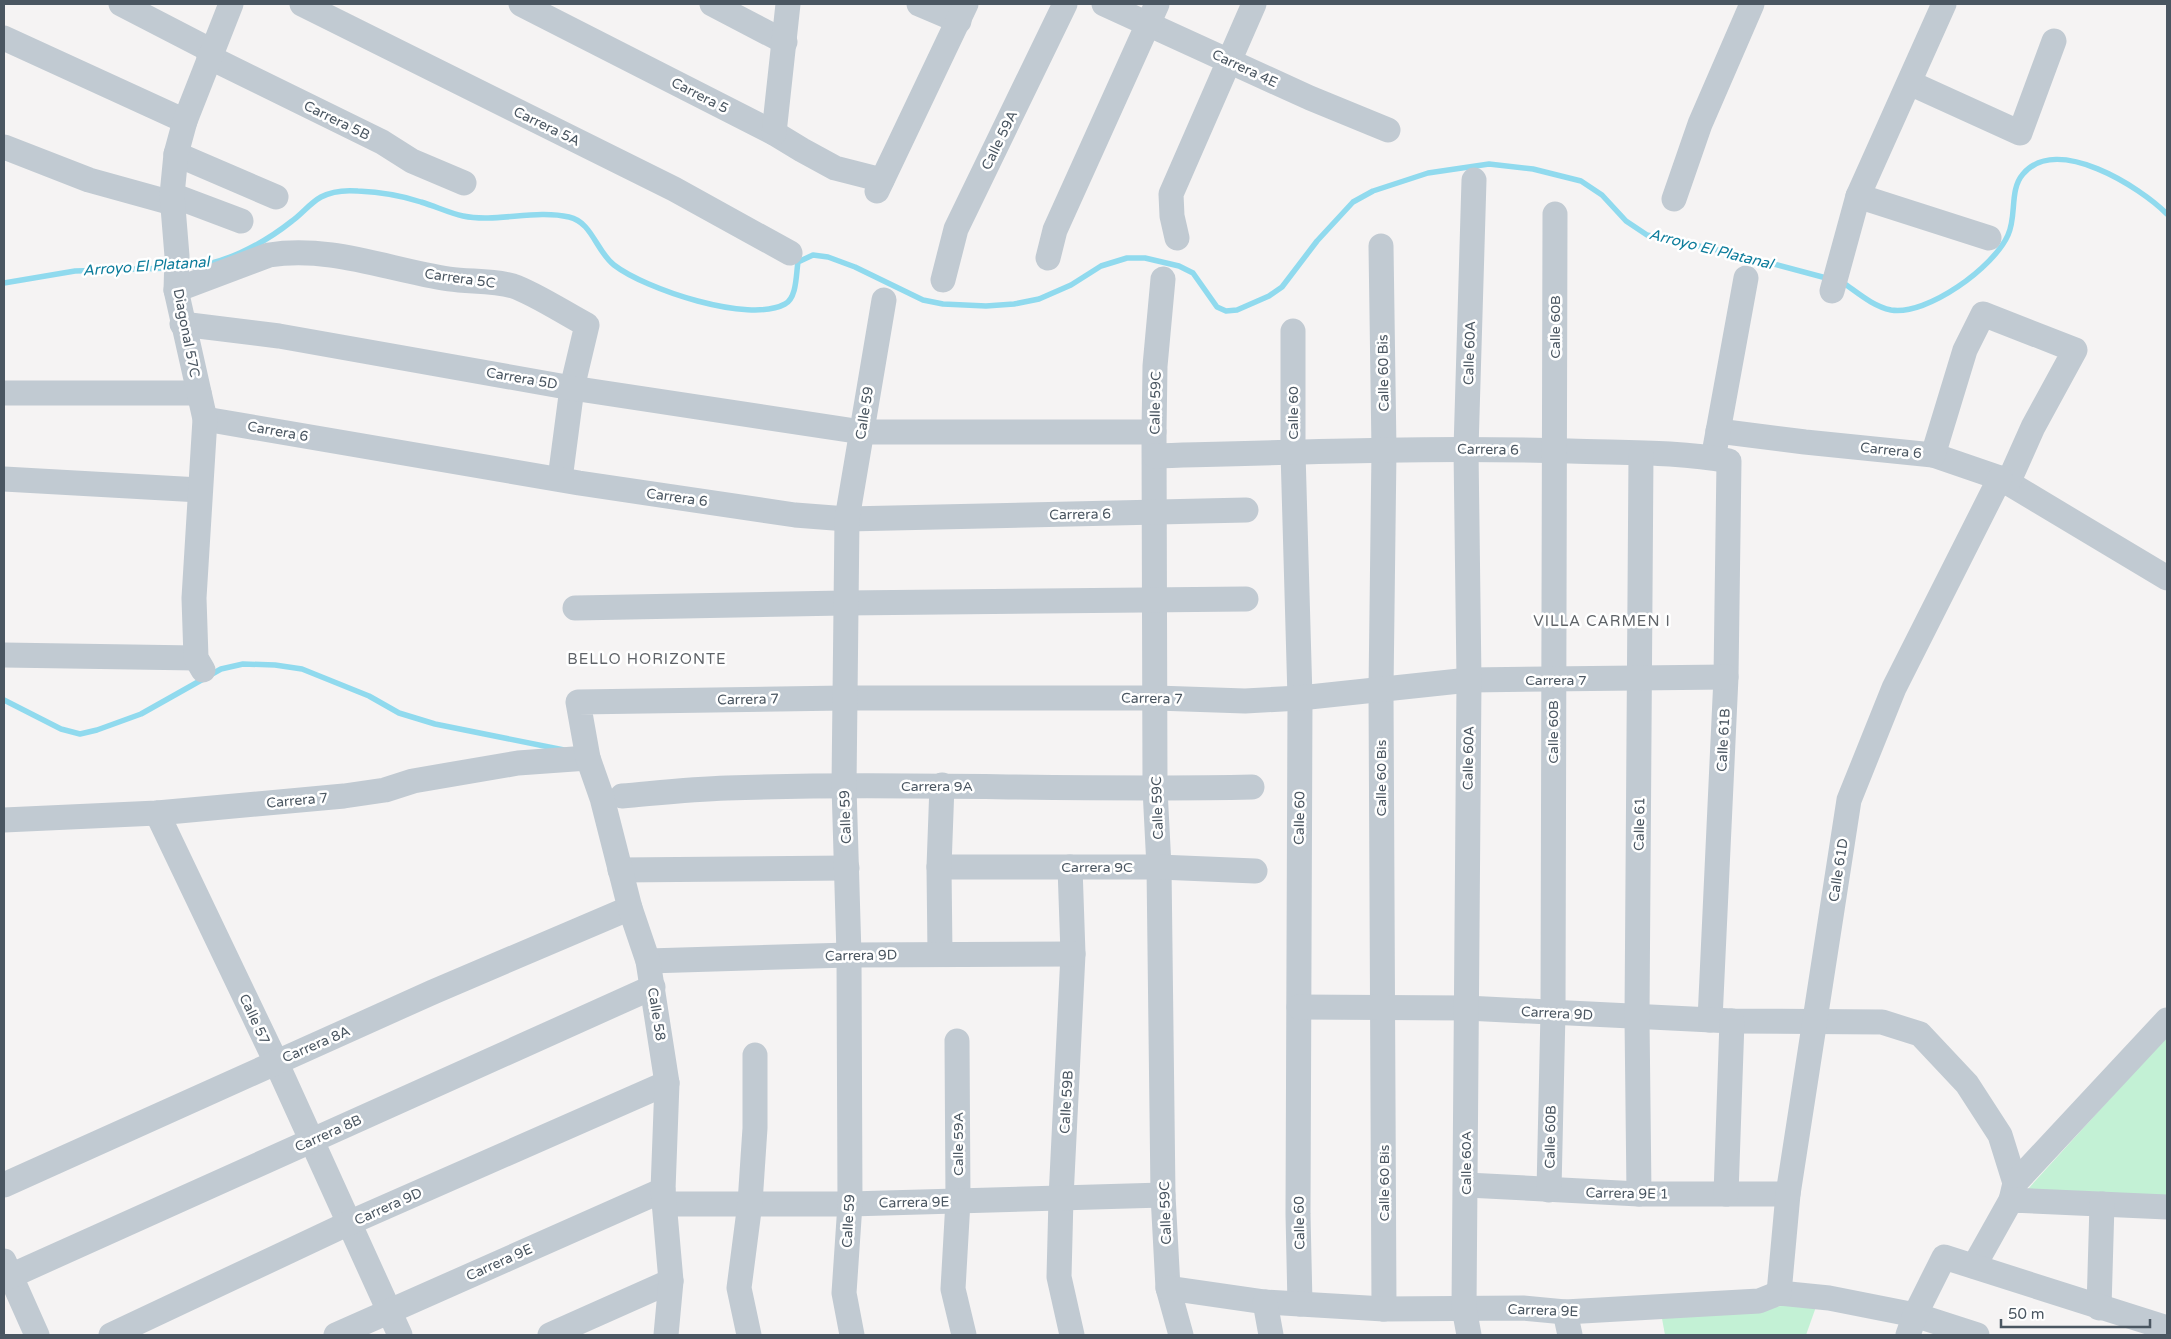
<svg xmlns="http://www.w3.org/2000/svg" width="2171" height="1339" viewBox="0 0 2171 1339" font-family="'Varela Round',sans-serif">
	<rect width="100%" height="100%" fill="#f5f3f3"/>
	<g fill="#c3f1d5">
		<path d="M2167 1036V1201L2018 1200Z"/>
		<path d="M1817 1304 1806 1335H1665L1661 1313Z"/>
	</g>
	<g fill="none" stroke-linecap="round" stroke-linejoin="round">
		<g stroke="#90daee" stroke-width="5.5">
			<path d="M182 268C221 266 262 245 292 221 302 214 310 203 321 197 332 191 346 190 358 191 380 192 400 195 421 202 435 206 449 213 463 216 496 223 535 209 569 217 592 222 596 251 614 265 645 289 749 324 785 304 797 298 796 274 798 262L813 255 828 257 855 267 923 300 943 304 986 306 1014 304 1039 299 1071 285 1101 266 1127 258H1145L1179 266 1193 273 1217 307 1226 311 1237 310 1269 296 1282 287 1317 241 1353 202 1373 191 1428 173 1489 164 1533 169 1581 181 1602 195 1626 221 1647 235 1736 254 1830 279"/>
			<path d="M1842 282C1857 292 1872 306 1891 310 1927 316 1994 267 2008 235 2017 216 2009 190 2023 174 2057 134 2140 187 2167 214"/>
			<path d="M4 283 75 271 171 268"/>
			<path d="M4 700 61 729 80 734 97 730 141 714 221 669 243 664 275 665 302 669 369 696 399 713 435 724 564 750"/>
		</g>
		<g stroke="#c1cad2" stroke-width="25">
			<path d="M121 4 212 51"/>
			<path d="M302 4 674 189 790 253"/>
			<path d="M521 4 774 133 802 150 835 168 882 180"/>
			<path d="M712 4 785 42"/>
			<path d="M919 4 959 21"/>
			<path d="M1104 4 1310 98 1388 130"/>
			<path d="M4 38 185 121"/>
			<path d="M209 57 382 142 412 161 464 183"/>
			<path d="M1910 83 2020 133 2054 41"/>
			<path d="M774 133 788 4"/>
			<path d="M4 147 89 180 172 203"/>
			<path d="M176 154 276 197"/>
			<path d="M877 191 966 4"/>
			<path d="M172 195 241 221"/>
			<path d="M1858 196 1989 238"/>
			<path d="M1674 199 1700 124 1752 4"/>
			<path d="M1177 238 1172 216 1171 194 1254 4"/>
			<path d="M1381 246 1384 450 1381 690 1384 1309"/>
			<path d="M1048 258 1055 230 1157 4"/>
			<path d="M1163 279 1155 366 1154 432 1155 789 1159 867 1163 1195 1168 1288 1181 1335"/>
			<path d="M943 280 956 229 1065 4"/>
			<path d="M176 290 269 255C330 245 389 270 449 279 470 282 492 280 513 286 534 293 566 314 587 325L572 388 560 479"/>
			<path d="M1832 291 1858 196 1944 4"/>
			<path d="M182 324 279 336 572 388 862 432H1154"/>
			<path d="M1293 331V452L1300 698 1298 1214 1300 1304"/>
			<path d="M4 393H199"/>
			<path d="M205 419 579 483 795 515 847 519 1246 510"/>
			<path d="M1718 431 1805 442 1933 455 2000 478 2167 578"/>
			<path d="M1715 448 1746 278"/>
			<path d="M1933 455 1965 350 1983 314 2075 350 2033 427 2008 483"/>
			<path d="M1155 456C1293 452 1432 447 1570 451 1622 453 1677 451 1729 461L1726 677 1710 1020"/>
			<path d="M4 479 200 490"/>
			<path d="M575 608 844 603 1246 599"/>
			<path d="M4 655 196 658"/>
			<path d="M203 670 196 658 194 598 205 419 176 290 177 256 172 195 176 154 185 121 231 4"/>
			<path d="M622 796C657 793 692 789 727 788 902 782 1077 791 1252 787"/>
			<path d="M157 813 276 1062 400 1335"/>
			<path d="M4 820 157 813 344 796 385 790 413 781 518 763 588 758"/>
			<path d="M939 867H1159L1255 871"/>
			<path d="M1070 867 1073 954 1061 1198 1059 1277 1072 1335"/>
			<path d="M620 870 847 868"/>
			<path d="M940 954 939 867 942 785"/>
			<path d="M648 961 849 955 1073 954"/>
			<path d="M1299 1007 1466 1008 1732 1021 1882 1022 1920 1034 1967 1084 2000 1135 2015 1183 2011 1200"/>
			<path d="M957 1041 958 1201 953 1289 964 1335"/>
			<path d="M2015 1183 2167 1020"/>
			<path d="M4 1185 433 992 630 908"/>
			<path d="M1467 1185 1639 1194H1788"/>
			<path d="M1549 1190 1553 1012 1555 214"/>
			<path d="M1639 1194 1637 1018 1641 454"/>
			<path d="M1726 1194 1732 1021"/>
			<path d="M664 1204H850L1163 1195"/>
			<path d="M4 1261 37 1335"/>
			<path d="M1974 1266 2011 1200 2167 1207"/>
			<path d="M4 1279 653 987"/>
			<path d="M1168 1288 1265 1302 1384 1309 1523 1308 1565 1312 1759 1301 1779 1293 1829 1298 1915 1315 1977 1335"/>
			<path d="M1779 1293 1788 1194 1849 800 1894 688 2000 478"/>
			<path d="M1265 1302 1271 1335"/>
			<path d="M2099 1308 2102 1204"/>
			<path d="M1565 1312 1570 1335"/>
			<path d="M111 1335 349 1223 667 1083"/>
			<path d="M336 1335 663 1190"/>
			<path d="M550 1335 671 1281"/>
			<path d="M666 1335 671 1281 663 1190 667 1083 648 961 630 908 602 798 588 758 578 702 844 698H1156L1245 701 1300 698 1469 680 1726 677"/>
			<path d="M749 1335 739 1288 750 1203 755 1128V1055"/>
			<path d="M852 1335 844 1293 850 1204 849 955 844 786 847 519 884 300"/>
			<path d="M1469 1335 1464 1308 1469 680 1466 449 1474 180"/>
			<path d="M1908 1335 1915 1315 1944 1257 2167 1328"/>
		</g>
	</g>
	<g text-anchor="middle" stroke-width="5" stroke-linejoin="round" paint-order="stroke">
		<g font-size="14" fill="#4a5661" stroke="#fff">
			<text transform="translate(1245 68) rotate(25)" y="5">Carrera 4E</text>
			<text transform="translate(700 95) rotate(27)" y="5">Carrera 5</text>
			<text transform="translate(337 120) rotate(26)" y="5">Carrera 5B</text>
			<text transform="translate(547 126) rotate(26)" y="5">Carrera 5A</text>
			<text transform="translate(999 140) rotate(-64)" y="5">Calle 59A</text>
			<text transform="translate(460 278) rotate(8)" y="5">Carrera 5C</text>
			<text transform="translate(1555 327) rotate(-90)" y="5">Calle 60B</text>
			<text transform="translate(187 333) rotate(79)" y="5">Diagonal 57C</text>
			<text transform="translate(1469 353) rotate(-88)" y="5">Calle 60A</text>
			<text transform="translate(1383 373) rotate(-91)" y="5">Calle 60 Bis</text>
			<text transform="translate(522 378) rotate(10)" y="5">Carrera 5D</text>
			<text transform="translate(1155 403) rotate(-89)" y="5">Calle 59C</text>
			<text transform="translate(864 413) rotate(-81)" y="5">Calle 59</text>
			<text transform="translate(1293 413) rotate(-90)" y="5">Calle 60</text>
			<text transform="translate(278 431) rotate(10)" y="5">Carrera 6</text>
			<text transform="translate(1488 449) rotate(1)" y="5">Carrera 6</text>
			<text transform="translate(1891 450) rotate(6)" y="5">Carrera 6</text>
			<text transform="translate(677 497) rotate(8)" y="5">Carrera 6</text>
			<text transform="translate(1080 514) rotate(-1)" y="5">Carrera 6</text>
			<text x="1556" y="685">Carrera 7</text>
			<text transform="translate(1152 698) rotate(1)" y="5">Carrera 7</text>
			<text transform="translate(748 699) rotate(-1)" y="5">Carrera 7</text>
			<text transform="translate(1553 732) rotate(-90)" y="5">Calle 60B</text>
			<text transform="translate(1723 740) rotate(-87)" y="5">Calle 61B</text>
			<text transform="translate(1468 758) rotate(-89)" y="5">Calle 60A</text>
			<text transform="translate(1381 778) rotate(-90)" y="5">Calle 60 Bis</text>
			<text x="937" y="791">Carrera 9A</text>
			<text transform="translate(297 800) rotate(-5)" y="5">Carrera 7</text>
			<text transform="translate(1157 808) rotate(-92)" y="5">Calle 59C</text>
			<text transform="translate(845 817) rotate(-92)" y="5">Calle 59</text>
			<text transform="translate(1299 818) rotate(-89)" y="5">Calle 60</text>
			<text transform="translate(1639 824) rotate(-89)" y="5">Calle 61</text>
			<text x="1097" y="872">Carrera 9C</text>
			<text transform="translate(1838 870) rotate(-81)" y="5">Calle 61D</text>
			<text transform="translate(861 955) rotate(-1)" y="5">Carrera 9D</text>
			<text transform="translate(1557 1013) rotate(3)" y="5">Carrera 9D</text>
			<text transform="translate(657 1014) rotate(81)" y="5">Calle 58</text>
			<text transform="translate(255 1019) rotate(65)" y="5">Calle 57</text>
			<text transform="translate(316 1044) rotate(-23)" y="5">Carrera 8A</text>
			<text transform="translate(1066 1102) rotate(-87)" y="5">Calle 59B</text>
			<text transform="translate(328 1133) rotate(-24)" y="5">Carrera 8B</text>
			<text transform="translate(1550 1137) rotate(-89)" y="5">Calle 60B</text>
			<text transform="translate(958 1144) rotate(-90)" y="5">Calle 59A</text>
			<text transform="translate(1466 1163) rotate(-90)" y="5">Calle 60A</text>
			<text transform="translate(1384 1183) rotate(-90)" y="5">Calle 60 Bis</text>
			<text transform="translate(1627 1193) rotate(1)" y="5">Carrera 9E 1</text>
			<text transform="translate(914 1202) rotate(-1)" y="5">Carrera 9E</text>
			<text transform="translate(388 1206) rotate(-24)" y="5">Carrera 9D</text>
			<text transform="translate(1165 1213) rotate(-92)" y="5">Calle 59C</text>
			<text transform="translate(848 1221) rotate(-87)" y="5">Calle 59</text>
			<text transform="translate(1299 1223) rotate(-91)" y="5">Calle 60</text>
			<text transform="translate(499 1262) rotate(-24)" y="5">Carrera 9E</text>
			<text transform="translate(1543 1310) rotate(2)" y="5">Carrera 9E</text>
		</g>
		<g font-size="15" font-style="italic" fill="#0c7c9b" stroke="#fff">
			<text transform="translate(1711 249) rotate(14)" y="5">Arroyo El Platanal</text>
			<text transform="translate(146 266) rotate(-4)" y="5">Arroyo El Platanal</text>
		</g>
		<g font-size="15" letter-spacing="1" fill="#5f6368" stroke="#fff">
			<text x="1602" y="626">VILLA CARMEN I</text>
			<text x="647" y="664">BELLO HORIZONTE</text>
		</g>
	</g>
	<rect width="2171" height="1339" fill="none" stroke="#4a5661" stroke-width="10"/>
	<path d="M2001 1319v8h149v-8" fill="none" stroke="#4a5661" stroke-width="2.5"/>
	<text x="2008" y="1319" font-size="15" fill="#4a5661" stroke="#ffffff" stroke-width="4" paint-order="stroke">50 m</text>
</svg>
